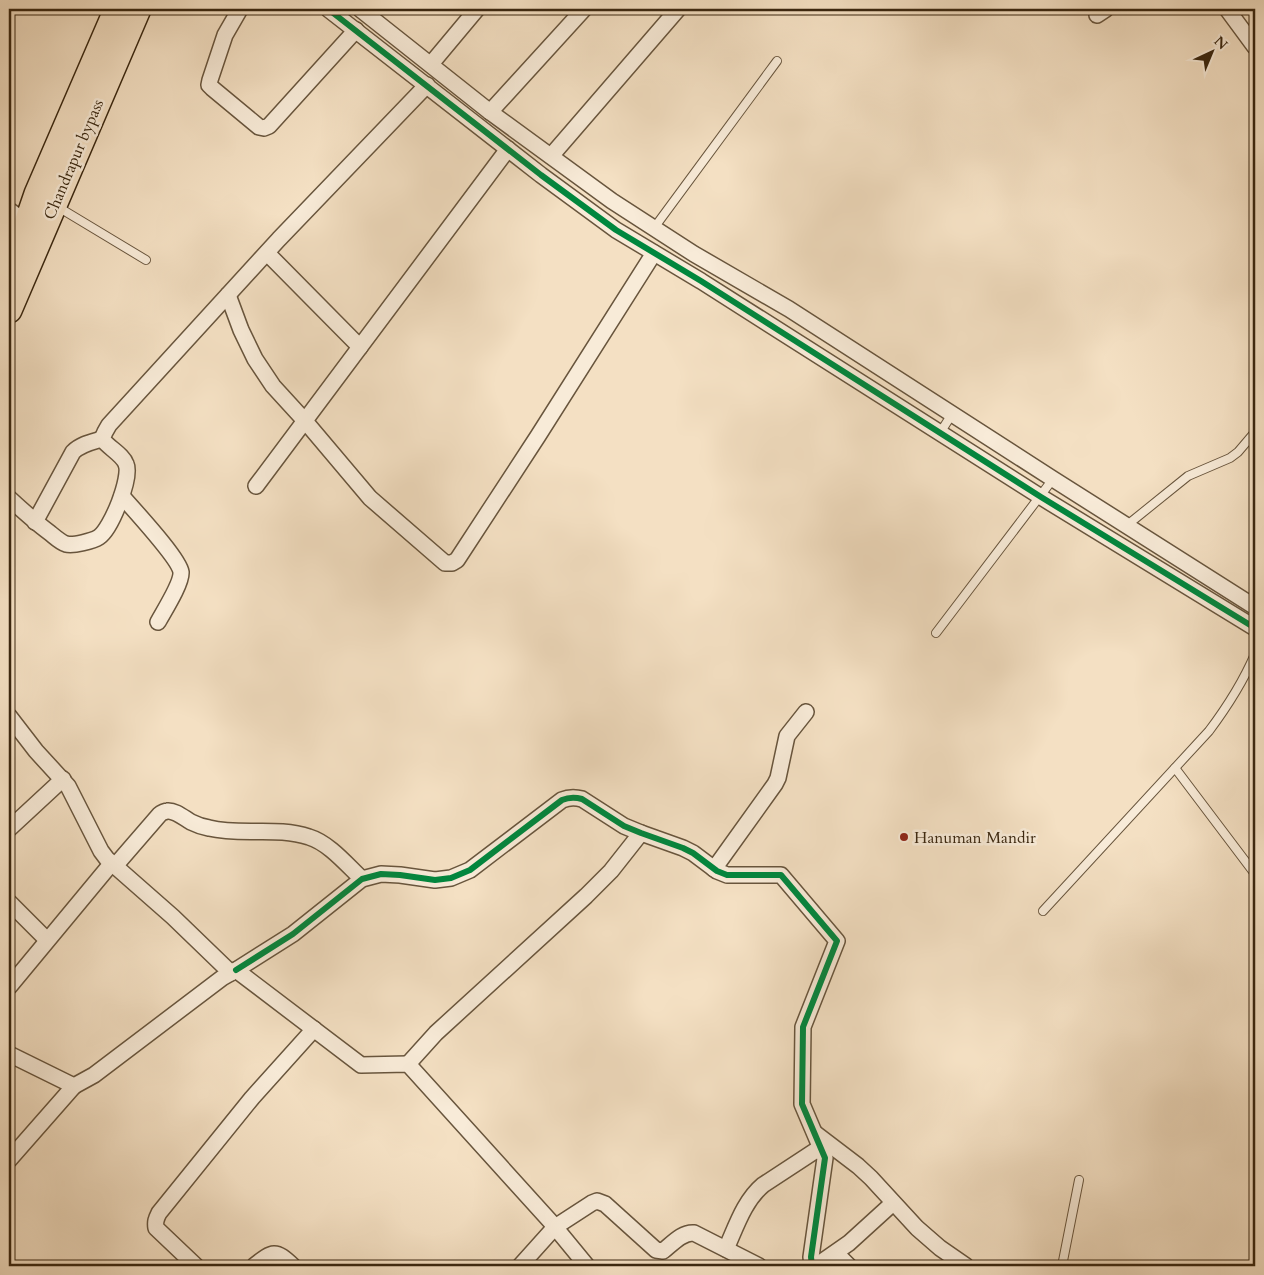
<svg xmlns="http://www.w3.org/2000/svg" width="1264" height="1275" viewBox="0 0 1264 1275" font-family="Cardo,serif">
	<rect width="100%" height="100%" fill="#f4e0c3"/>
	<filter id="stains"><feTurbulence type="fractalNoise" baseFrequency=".004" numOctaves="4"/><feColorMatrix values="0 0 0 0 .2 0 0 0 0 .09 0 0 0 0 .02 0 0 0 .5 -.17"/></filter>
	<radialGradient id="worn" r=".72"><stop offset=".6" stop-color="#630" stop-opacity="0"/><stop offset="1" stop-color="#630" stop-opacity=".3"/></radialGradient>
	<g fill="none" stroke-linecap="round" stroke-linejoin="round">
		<defs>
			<g id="service">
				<path d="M58 207 146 260"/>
				<path d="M654 228 777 61"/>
				<path d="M940 433 952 414"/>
				<path d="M1126 526 1188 476 1230 458 1238 452 1255 432"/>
				<path d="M936 633 1053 479"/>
				<path d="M1175 768 1255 874"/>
				<path d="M1043 911 1209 731C1227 707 1243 682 1255 654"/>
				<path d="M1062 1266 1079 1180"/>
			</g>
			<g id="minor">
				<path d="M240 9 225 35 210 80 209 85 212 88 259 127 264 128 269 126 356 30"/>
				<path d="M328 9 541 175 616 230 701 281 1041 497 1255 628"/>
				<path d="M360 9 490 112 612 201 694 254 789 309 1053 479 1255 607"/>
				<path d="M1227 9 1255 47"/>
				<path d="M1097 15 1106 9"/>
				<path d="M431 64 477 9"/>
				<path d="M490 112 584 9"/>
				<path d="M551 156 678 9"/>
				<path d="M9 210 27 223"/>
				<path d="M267 253 360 347"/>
				<path d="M228 295 241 330 255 359 273 386 305 421 370 498 445 563H452L457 560 538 436 654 253"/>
				<path d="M256 486 508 149"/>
				<path d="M122 496C133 509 179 558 181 572 182 583 164 611 158 622"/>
				<path d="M9 498C22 510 35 522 50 533 55 537 60 542 66 544 73 546 93 541 99 537 111 529 132 477 126 464 123 455 109 448 102 439L105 432 109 425 279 239 427 85"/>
				<path d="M35 522 73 452C81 444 92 442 102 439"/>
				<path d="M9 716 36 751 68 786 101 851 107 859 173 917 231 973"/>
				<path d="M9 829 63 779"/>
				<path d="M115 866 160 814C161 813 166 811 167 811 175 810 184 818 191 822 197 825 203 827 209 828 242 836 277 826 309 837 329 843 347 865 362 879"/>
				<path d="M714 869 775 784 778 778 787 736 806 712"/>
				<path d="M9 902 47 940"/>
				<path d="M236 970 293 934 362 879 381 874 400 875 435 880 451 878 470 870 562 800C569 797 575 797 582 799L624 826 641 833 683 848 693 853 717 871 727 875H781L837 941 803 1027 802 1104 825 1158 811 1257 812 1266"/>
				<path d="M9 987 111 864"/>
				<path d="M9 1054 74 1086 94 1075 222 978 236 970 361 1065 408 1064 550 1221 587 1266"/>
				<path d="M408 1064 436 1033 586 896 611 871 641 833"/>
				<path d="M816 1134 858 1166 871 1178 917 1228 940 1248 966 1266"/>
				<path d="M9 1160 74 1086"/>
				<path d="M726 1249C736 1227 744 1201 763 1185L821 1147"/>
				<path d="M836 1253 849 1266"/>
				<path d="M196 1266 156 1228C155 1222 156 1219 159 1213L252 1098 314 1029"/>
				<path d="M254 1266C273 1251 275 1249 293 1266"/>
				<path d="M520 1266 555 1227 592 1203 597 1201 605 1204 656 1250 663 1251C672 1244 682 1232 694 1233L759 1266"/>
				<path d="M816 1266 849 1243 893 1203"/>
			</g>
			<g id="trunk">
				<path d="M9 262 27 223 37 194 117 9"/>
				<path d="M9 310 138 9"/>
			</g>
		</defs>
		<use href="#service" stroke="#68553d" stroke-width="10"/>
		<use href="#minor" stroke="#68553d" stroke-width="18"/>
		<use href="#trunk" stroke="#3a2710" stroke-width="28"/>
		<use href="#service" stroke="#f8ebd8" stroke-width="8"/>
		<use href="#minor" stroke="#f8ebd8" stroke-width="15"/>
		<use href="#trunk" stroke="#f4e0c3" stroke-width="25"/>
		<defs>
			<g id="cycleway">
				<path d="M328 9 541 175 616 230 701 281 1041 497 1255 628"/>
				<path d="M236 970 293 934 362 879 381 874 400 875 435 880 451 878 470 870 562 800C569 797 575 797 582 799L624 826 641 833 683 848 693 853 717 871 727 875H781L837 941 803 1027 802 1104 825 1158 811 1257 812 1266"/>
			</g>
		</defs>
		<use href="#cycleway" stroke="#f8ebd8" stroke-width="9"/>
		<use href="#cycleway" stroke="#00873e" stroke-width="6"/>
	</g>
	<circle fill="#8f2418" stroke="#f8ebd8" stroke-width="2" cx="904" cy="837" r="5"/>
	<g text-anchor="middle" stroke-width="5" stroke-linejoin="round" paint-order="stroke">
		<g font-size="16" fill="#3a2710" stroke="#f8ebd8">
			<text transform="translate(73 159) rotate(-67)" y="6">Chandrapur bypass</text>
		</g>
		<g font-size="16" fill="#3a2710" stroke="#f8ebd8" text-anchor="start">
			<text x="914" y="843">Hanuman Mandir</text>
		</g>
	</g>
	<rect width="1264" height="1275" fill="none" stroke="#f4e0c3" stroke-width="30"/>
	<rect x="10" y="10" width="1244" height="1255" fill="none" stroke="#3a2710" stroke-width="2.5"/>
	<rect x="15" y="15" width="1234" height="1245" fill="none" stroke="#3a2710"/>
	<g transform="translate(1212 52) rotate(44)" stroke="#f8ebd8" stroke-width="4" paint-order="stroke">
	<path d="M0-4L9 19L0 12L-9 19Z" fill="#3a2710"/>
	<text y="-8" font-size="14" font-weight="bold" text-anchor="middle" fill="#3a2710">N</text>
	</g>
	<rect width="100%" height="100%" filter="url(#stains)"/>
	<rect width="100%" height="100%" fill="url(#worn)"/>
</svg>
